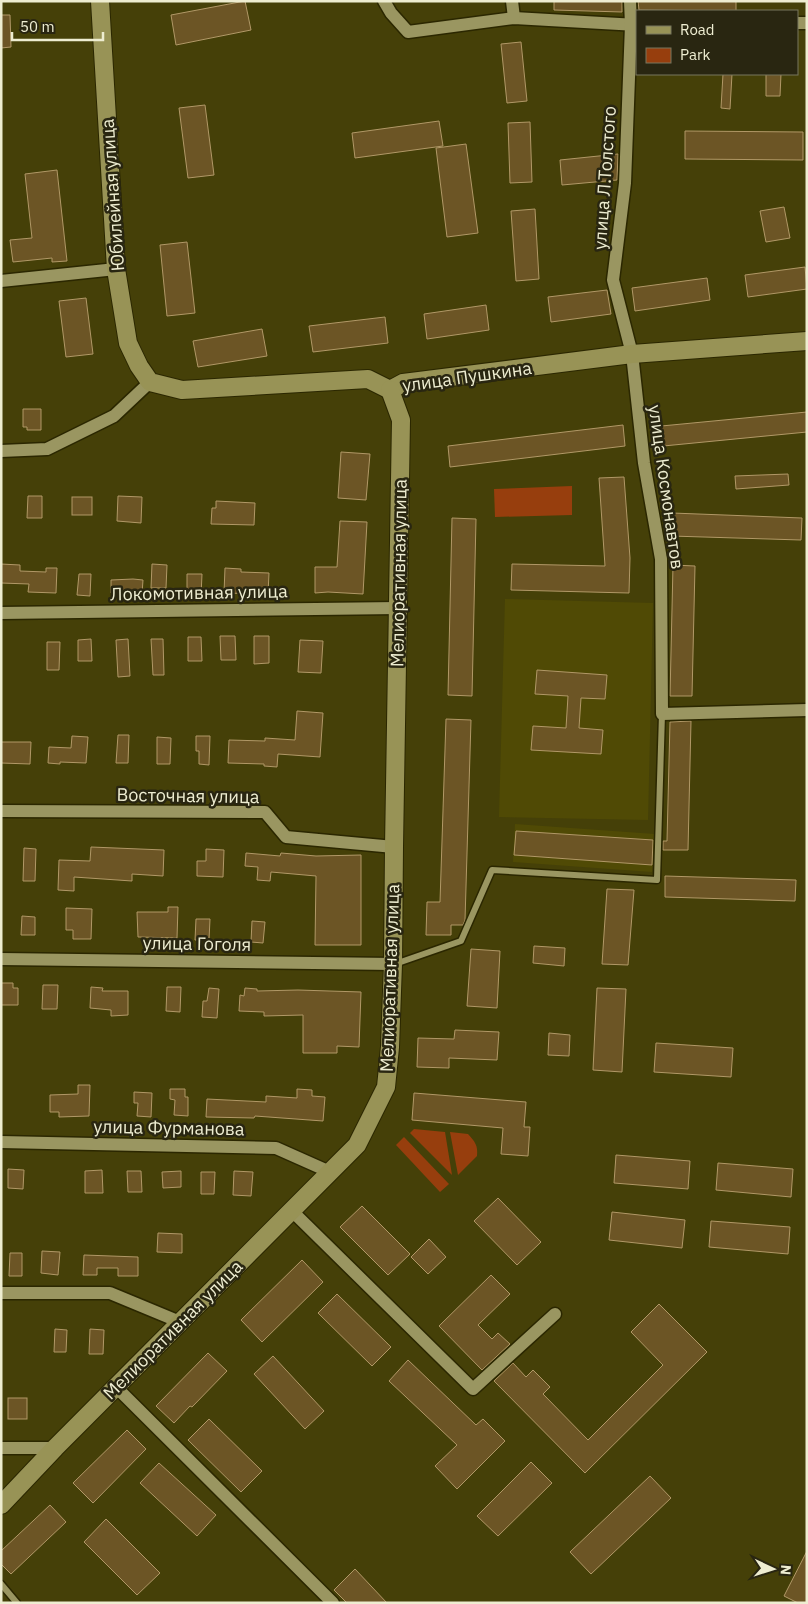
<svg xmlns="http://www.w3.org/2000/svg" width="808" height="1604" viewBox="0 0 808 1604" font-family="'IBM Plex Sans',sans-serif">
	<rect width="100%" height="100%" fill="#454008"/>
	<g fill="#504a05">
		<path d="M505 599 653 603 648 820 499 817Z"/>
		<path d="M515 824 655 834 652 872 513 862Z"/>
	</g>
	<g fill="#973e0d">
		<path d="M572 486V515L495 517 494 489Z"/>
		<path d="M414 1129 445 1132 452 1175 410 1133Z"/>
		<path d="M450 1132 468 1134C475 1142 478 1145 477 1156L458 1175Z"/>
		<path d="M404 1137 449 1184 440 1192 396 1145Z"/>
	</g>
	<g fill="#6c5525" stroke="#b19867">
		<path d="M245 1 251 30 176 45 171 15Z"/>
		<path d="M554 1H622V12L554 10Z"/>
		<path d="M638 1H736V11L639 10Z"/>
		<path d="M1 15H10L11 47 1 48Z"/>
		<path d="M521 42 527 101 507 103 501 44Z"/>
		<path d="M723 74H732L730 109 721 108Z"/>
		<path d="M766 74H781L780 96H766Z"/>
		<path d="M205 105 214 175 188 178 179 108Z"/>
		<path d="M439 121 443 146 355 158 352 133Z"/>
		<path d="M530 122 532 182 510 183 508 123Z"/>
		<path d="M685 131 803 132V160L685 159Z"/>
		<path d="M466 144 478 233 447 237 436 148Z"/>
		<path d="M618 154 617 180 562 185 560 160Z"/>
		<path d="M57 170 67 261 52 262V258L13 262 10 240 32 238 25 174Z"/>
		<path d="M784 207 790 238 766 242 760 211Z"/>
		<path d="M535 209 539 279 516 281 511 211Z"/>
		<path d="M187 242 195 313 167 316 160 245Z"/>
		<path d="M805 267 807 289 748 297 745 275Z"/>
		<path d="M707 278 710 300 635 311 632 288Z"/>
		<path d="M607 290 611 314 551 322 548 297Z"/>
		<path d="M86 298 93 354 66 357 59 301Z"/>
		<path d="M486 305 489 330 427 339 424 314Z"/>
		<path d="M385 317 388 343 313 352 309 326Z"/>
		<path d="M262 329 267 356 198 367 193 341Z"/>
		<path d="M23 409H41V430H27V427H23Z"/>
		<path d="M807 412V432L653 447 651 427Z"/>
		<path d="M623 425 625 446 450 467 448 446Z"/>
		<path d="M341 452 370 454 366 500 338 498Z"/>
		<path d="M788 474 789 485 736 489 735 476Z"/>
		<path d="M624 477 630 558 629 593 511 590 512 564 605 566 599 478Z"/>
		<path d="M28 496H42V518H27Z"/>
		<path d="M118 496 142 497 141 523 117 521Z"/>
		<rect x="72" y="497" width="20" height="18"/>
		<path d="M216 501 255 503 254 525 211 524 212 508H216Z"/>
		<path d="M672 513 802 518 801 540 671 536Z"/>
		<path d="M452 518 476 519 472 696 448 695Z"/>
		<path d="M340 521 367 522 363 594 328 592 315 593V567H337Z"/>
		<path d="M1 564 20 565V571L46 572V568H57L56 593 28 592 29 584 1 583Z"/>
		<path d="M152 564 167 565 166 588H151Z"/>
		<path d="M673 565 695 566 692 696H670Z"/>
		<path d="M225 568 241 569V572L269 573 268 594 224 593Z"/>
		<path d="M79 574H91L90 596 77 595Z"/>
		<path d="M187 574H202L201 596 187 595Z"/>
		<path d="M133 579 143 580 142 594 111 593V580Z"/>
		<path d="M220 636H235L236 660H221Z"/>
		<path d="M254 636H269V663L254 664Z"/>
		<path d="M188 637H201L202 661H188Z"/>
		<path d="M91 639 92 661H78V640Z"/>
		<path d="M128 639 130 676 118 677 116 640Z"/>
		<path d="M151 639H163L164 675H153Z"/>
		<path d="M300 640 323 641 321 673 298 672Z"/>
		<path d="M47 642H60L59 670H47Z"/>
		<path d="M537 670 607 675 605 699 581 698 579 728 603 730 601 754 531 750 533 726 566 728 568 696 535 694Z"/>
		<path d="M297 711 323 713 320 757 278 754 277 767 264 766V764L228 763 229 740 265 741V738L295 740Z"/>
		<path d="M446 719 471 720 465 920 463 925H451V935H426L427 902H440Z"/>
		<path d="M691 721 688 850H663V841H667L670 722Z"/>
		<path d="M118 735H129L128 763H116Z"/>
		<path d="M72 736 88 737 86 763 60 762V764L48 763 49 747 71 748Z"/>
		<path d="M196 736H210L209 765 199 764V751H196Z"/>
		<path d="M157 737 171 738 170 764H157Z"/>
		<path d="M1 742H31L30 764 1 763Z"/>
		<path d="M516 831 653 840 652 865 514 855Z"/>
		<path d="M91 847 164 850 163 876 132 874V881L74 877V891L58 890 59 860 90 861Z"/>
		<path d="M24 848 36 849 35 881H23Z"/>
		<path d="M206 849 224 850 223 877 197 876V861H206Z"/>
		<path d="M246 853 280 856 281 853 316 856 361 855V945H315L316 876 271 872 270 881 257 880 258 867 245 866Z"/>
		<path d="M665 876 796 880 795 901 665 897Z"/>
		<path d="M607 889 634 890 628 965 602 964Z"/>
		<path d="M168 907H178L177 938 138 937 137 912H168Z"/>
		<path d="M66 908 92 909 91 939H73V930H66Z"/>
		<path d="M22 916 35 917V935H21Z"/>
		<path d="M196 919H210L209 940H195Z"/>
		<path d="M252 921 265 922 263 943 251 942Z"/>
		<path d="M534 946 565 948 564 966 533 963Z"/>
		<path d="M471 949 500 951 497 1008 467 1006Z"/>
		<path d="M1 983H13V988H18V1005H1Z"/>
		<path d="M43 985H58L57 1009H42Z"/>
		<path d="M91 987 103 988 102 991H128V1015L111 1016V1010L90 1008Z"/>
		<path d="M167 987H181L180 1012 166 1011Z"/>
		<path d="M209 988 219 989 217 1018 202 1017 203 1001H207Z"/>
		<path d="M245 988 257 989V991L298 990 361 992 359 1047 337 1046V1053H303V1015L264 1016V1012L239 1011 240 995 244 996Z"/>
		<path d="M597 988 626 989 622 1072 593 1070Z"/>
		<path d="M455 1030 499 1032 497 1060 449 1058V1068L417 1067 418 1038 454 1039Z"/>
		<path d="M549 1033 570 1035 569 1056 548 1055Z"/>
		<path d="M656 1043 733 1048 731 1077 654 1072Z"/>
		<path d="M78 1085H90L89 1116 59 1117V1112H50V1095L78 1094Z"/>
		<path d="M170 1089H185V1097H188V1116L174 1115 175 1100 170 1099Z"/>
		<path d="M297 1089 312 1090V1096L325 1097 323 1121 255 1116 254 1118 206 1117 207 1099 266 1102V1096L297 1098Z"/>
		<path d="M134 1092 152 1093 151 1117 137 1116 138 1103H134Z"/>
		<path d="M414 1093 526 1102 524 1127H530L528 1156 501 1154 503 1128 412 1120Z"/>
		<path d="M616 1155 690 1161 688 1189 614 1183Z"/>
		<path d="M718 1163 793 1169 791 1197 716 1190Z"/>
		<path d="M8 1169 24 1170 23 1189 8 1188Z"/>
		<path d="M102 1170 103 1193H85V1171Z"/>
		<path d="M127 1171H141L142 1192H128Z"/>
		<path d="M181 1171V1187L163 1188 162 1172Z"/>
		<path d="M234 1171 253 1172 251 1196 233 1195Z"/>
		<path d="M201 1172H215L214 1194H201Z"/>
		<path d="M498 1198 541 1242 517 1265 474 1221Z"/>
		<path d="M362 1206 410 1254 388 1275 340 1227Z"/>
		<path d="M612 1212 685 1220 682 1248 609 1240Z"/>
		<path d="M711 1221 790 1227 788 1254 709 1247Z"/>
		<path d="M158 1233 182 1234V1253L157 1252Z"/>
		<path d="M429 1239 446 1257 428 1274 411 1257Z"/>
		<path d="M42 1251 60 1252 58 1275 41 1273Z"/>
		<path d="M10 1253H22V1276H9Z"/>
		<path d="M84 1255 138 1257V1276H118V1268H97V1275H83Z"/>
		<path d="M302 1260 323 1282 262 1342 241 1320Z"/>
		<path d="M491 1275 510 1294 478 1325 492 1339 498 1333 510 1344 482 1370 439 1326Z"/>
		<path d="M337 1294 391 1347 372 1366 318 1313Z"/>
		<path d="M659 1304 707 1352 585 1473 494 1381 513 1363 526 1377 533 1370 550 1387 543 1394 588 1440 663 1365 631 1332Z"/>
		<path d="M55 1329 67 1330 66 1352H54Z"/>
		<path d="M90 1329 104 1330 103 1354H89Z"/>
		<path d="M208 1353 227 1371 192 1407 190 1406 174 1423 156 1406Z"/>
		<path d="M273 1356 324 1411 305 1429 254 1374Z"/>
		<path d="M408 1360 476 1425 483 1419 505 1441 457 1489 435 1466 457 1445 389 1381Z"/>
		<rect x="8" y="1398" width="19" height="21"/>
		<path d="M209 1419 262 1471 241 1492 188 1440Z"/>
		<path d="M127 1430 146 1449 93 1503 73 1483Z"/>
		<path d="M531 1462 552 1483 498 1536 477 1516Z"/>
		<path d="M159 1463 216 1515 197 1536 140 1483Z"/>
		<path d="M650 1476 671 1498 591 1574 570 1552Z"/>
		<path d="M50 1505 66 1522 11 1574 1 1564V1551Z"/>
		<path d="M106 1519 160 1573 137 1595 84 1542Z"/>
		<path d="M807 1551V1603H798L784 1596Z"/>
		<path d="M355 1569 387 1603H347L334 1590Z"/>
	</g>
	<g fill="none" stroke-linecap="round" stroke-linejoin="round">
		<defs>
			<g id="lane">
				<path d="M395 964 461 941 492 870 657 880 662 714"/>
				<path d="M1 1584 17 1603"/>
			</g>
			<g id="street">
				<path d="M384 1 391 13 408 32 514 18 637 25"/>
				<path d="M512 1 514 18"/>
				<path d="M630 1 631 25 625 183 613 280 632 354 644 463 661 559 662 714 807 710"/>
				<path d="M797 23H807"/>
				<path d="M1 281 116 269"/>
				<path d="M1 451 47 449 114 416 150 382"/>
				<path d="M1 613 398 608"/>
				<path d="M1 811 265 812 286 837 394 847"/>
				<path d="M1 959 393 964"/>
				<path d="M1 1142 276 1148 330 1172"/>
				<path d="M292 1211 473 1389 555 1314"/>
				<path d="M1 1293H110L180 1322"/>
				<path d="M116 1387 333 1603"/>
				<path d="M1 1448H55"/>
			</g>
			<g id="secondary">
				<path d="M100 1 116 269 128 343 139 366 150 382 182 390 368 379 390 390"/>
				<path d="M390 390 403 383 632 354 807 341"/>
				<path d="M1 1505 55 1448 357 1145 386 1087 390 1047 393 964 394 847 401 420 390 390"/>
			</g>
		</defs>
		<use href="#lane" stroke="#2b2700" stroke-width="9"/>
		<use href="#street" stroke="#2b2700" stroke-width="15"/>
		<use href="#secondary" stroke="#2b2700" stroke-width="20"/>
		<use href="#lane" stroke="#9a9661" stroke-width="6"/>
		<use href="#street" stroke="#9a9661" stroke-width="12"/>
		<use href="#secondary" stroke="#989356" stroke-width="18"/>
	</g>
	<g text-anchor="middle" stroke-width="5" stroke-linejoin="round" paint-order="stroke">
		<g font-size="18" fill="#eeedd1" stroke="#292611">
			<text transform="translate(605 178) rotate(-86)" y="6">улица Л.Толстого</text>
			<text transform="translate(113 195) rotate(-94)" y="6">Юбилейная улица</text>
			<text transform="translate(467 377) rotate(-8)" y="6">улица Пушкина</text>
			<text transform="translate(666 487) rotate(82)" y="6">улица Космонавтов</text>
			<text transform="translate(399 573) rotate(-89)" y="6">Мелиоративная улица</text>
			<text transform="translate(199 593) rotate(-1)" y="6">Локомотивная улица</text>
			<text transform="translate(188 796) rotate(1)" y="6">Восточная улица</text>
			<text transform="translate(197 944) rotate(1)" y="6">улица Гоголя</text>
			<text transform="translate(390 978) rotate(-88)" y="6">Мелиоративная улица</text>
			<text transform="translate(169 1128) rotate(1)" y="6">улица Фурманова</text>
			<text transform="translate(173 1330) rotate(-45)" y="6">Мелиоративная улица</text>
		</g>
	</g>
	<rect width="808" height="1604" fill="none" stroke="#eeedd1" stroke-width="5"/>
	<rect x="636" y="10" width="162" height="65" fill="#292611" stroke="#78765e"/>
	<rect x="646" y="26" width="25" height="8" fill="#989356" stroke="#78765e"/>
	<text x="680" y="35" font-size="15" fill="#eeedd1">Road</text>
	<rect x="646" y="48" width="25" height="15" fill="#973e0d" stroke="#78765e"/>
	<text x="680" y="60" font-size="15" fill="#eeedd1">Park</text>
	<g transform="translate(773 1569) rotate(94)" stroke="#292611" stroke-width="4" paint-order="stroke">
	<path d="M0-4L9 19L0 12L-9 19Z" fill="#eeedd1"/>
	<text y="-8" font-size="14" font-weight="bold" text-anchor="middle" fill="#eeedd1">N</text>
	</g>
	<path d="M12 32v8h91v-8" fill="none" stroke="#eeedd1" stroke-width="2.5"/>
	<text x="20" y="32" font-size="15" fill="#eeedd1" stroke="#292611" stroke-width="4" paint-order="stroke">50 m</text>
</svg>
